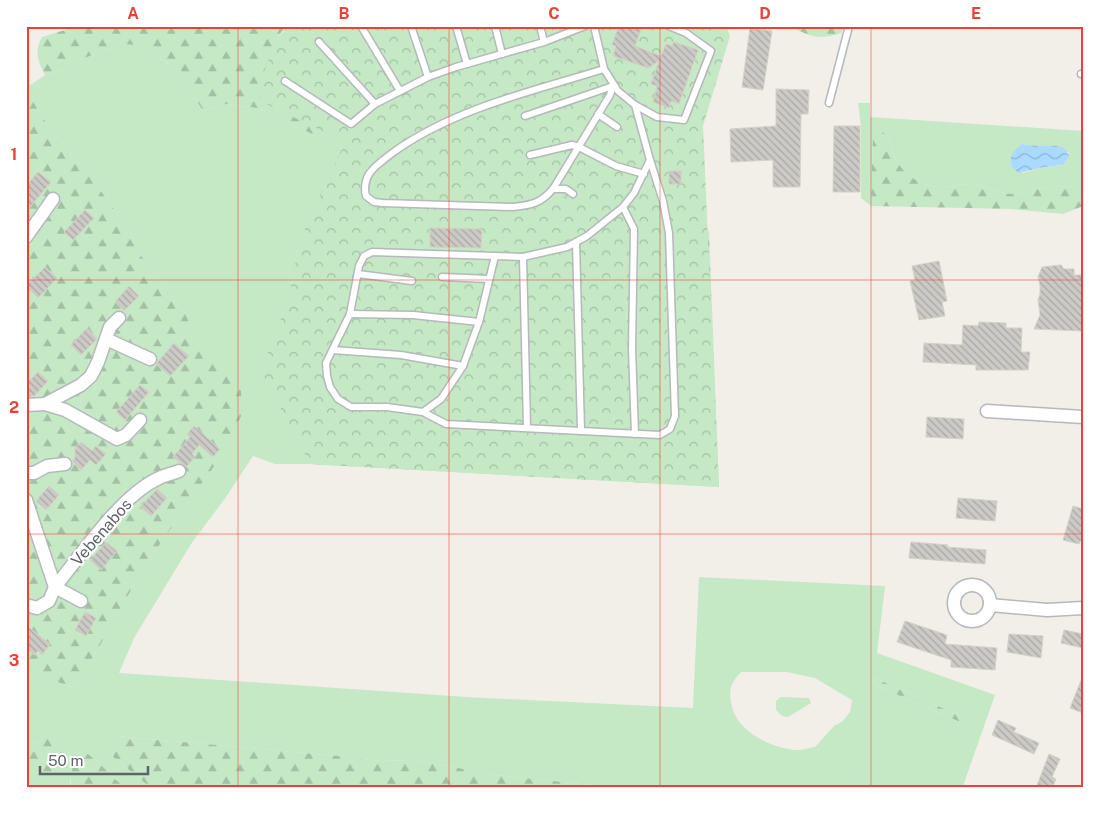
<svg xmlns="http://www.w3.org/2000/svg" width="1109" height="814" viewBox="0 0 1109 814" font-family="'Public Sans',sans-serif">
	<defs>
		<pattern id="forest-firs" width="22" height="20" patternUnits="userSpaceOnUse" patternTransform="scale(1.25)"><rect width="22" height="20" fill="#c5e8c5"/><path d="M5 1l3.5 6h-7zM16 11l3.5 6h-7z" fill="#a3c0a4"/></pattern>
		<pattern id="park-crowns" width="20" height="18" patternUnits="userSpaceOnUse" patternTransform="scale(1.25)"><rect width="20" height="18" fill="#c5e8c5"/><path d="M2 6a3 3 0 1 1 6 0M12 15a3 3 0 1 1 6 0" fill="none" stroke="#a3c0a4"/></pattern>
		<pattern id="water-waves" width="16" height="10" patternUnits="userSpaceOnUse" patternTransform="scale(1.25)"><rect width="16" height="10" fill="#aadaff"/><path d="M0 5q4-4 8 0t8 0" fill="none" stroke="#8eb4d2"/></pattern>
		<pattern id="building-back-hatch" width="6" height="6" patternUnits="userSpaceOnUse" patternTransform="scale(1.25)"><rect width="6" height="6" fill="#cccac5"/><path d="M-1 5l2 2M0 0l6 6M5-1l2 2" fill="none" stroke="#a9a8a4"/></pattern>
	</defs>
	<rect width="100%" height="100%" fill="#f1efe8"/>
	<g fill="#c5e8c5" fill-rule="evenodd">
		<path d="M121 44 136 45 181 71 189 88 203 111 226 104 257 108 342 148 304 231 298 249 289 297 261 371 310 464H275L253 456 226 497 191 544 134 638 119 673 466 697 693 708 699 577 885 586 877 653 995 695 963 786 976 788H620L496 775 416 760 380 761 349 757 117 736 112 756 151 788H126L116 780 95 759 70 780V788C55 788 41 786 26 787V771L53 774 43 739 26 746V672L76 688 144 567 213 468 195 337 186 315 158 277 138 252 131 234 107 199 40 114 26 88 45 75 64 70 82 59ZM741 672H787L815 678 852 700 850 712 843 721 834 726 815 747C810 748 805 749 800 750 775 750 738 733 732 707 728 690 730 684 741 672ZM875 678 967 719 965 724 875 685 872 680Z"/>
		<path d="M858 103H870V117L1083 131V184C1069 189 1055 185 1041 188 1032 190 1021 195 1011 194 999 193 987 186 975 184 964 183 952 187 941 187 911 186 892 164 889 136L873 133 871 206 861 198V126ZM1022 144 1068 152 1069 156 1063 165 1044 167 1023 173 1012 167C1008 158 1016 152 1022 144Z"/>
		<path d="M781 697 809 698 811 703 788 717 782 716 776 710V701Z"/>
	</g>
	<g fill="url(#forest-firs)">
		<path d="M78 26H286L276 39 268 63 709 231 719 487 310 464 261 371 289 297 298 249 304 231 342 148 257 108 226 104 203 111 189 88 181 71 136 45 121 44 82 59 64 70 45 75C38 62 34 51 42 37Z"/>
		<path d="M789 26H844L841 33C818 41 810 36 789 26Z"/>
		<path d="M26 88 40 114 107 199 131 234 138 252 158 277 186 315 195 337 241 391 242 414 236 427 213 468 144 567 76 688 26 672Z"/>
		<path d="M882 132 889 136C892 164 911 186 941 187 952 187 964 183 975 184 987 186 999 193 1011 194 1021 195 1032 190 1041 188 1055 185 1069 189 1083 184V206L1063 214 1011 209 871 206 873 133Z"/>
		<path d="M875 678 967 719 965 724 875 685 872 680Z"/>
		<path d="M116 736 349 757 380 761 416 760 496 775 620 788H151L112 756Z"/>
		<path d="M52 738 60 739 63 742 59 770 53 774 26 771V746L43 739Z"/>
		<path d="M75 746 95 759 116 780 126 788H70Z"/>
	</g>
	<path fill="url(#park-crowns)" d="M288 26H726L730 36 703 126 719 487 310 464 261 371 289 297 298 249 304 231 345 142 260 101 261 80 276 39Z"/>
	<path fill="url(#water-waves)" d="M1022 144C1028 145 1034 146 1040 146 1051 147 1064 141 1069 156L1063 165 1044 167 1019 173 1012 167C1008 157 1014 150 1022 144Z"/>
	<g fill="url(#building-back-hatch)" stroke="#d6d1c6">
		<path d="M619 26H632L641 29 635 46 661 56 666 44 672 46 674 42 698 50 679 104 671 101 669 108 653 102 657 86 651 84 659 61 648 68 613 56 616 46 612 45Z"/>
		<path d="M750 28 772 31 763 90 742 87Z"/>
		<path d="M776 89 809 90 808 114H801L800 187H773V160L731 162 730 129 776 126Z"/>
		<path d="M834 126H860V192H833Z"/>
		<rect x="669" y="171" width="12" height="13"/>
		<path d="M38 172 51 182 26 212V187Z"/>
		<path d="M85 210 94 218 73 240 64 232Z"/>
		<path d="M430 228 482 229 481 248 430 247Z"/>
		<path d="M939 261 947 301 942 302 945 316 919 320 910 281 915 280 912 266Z"/>
		<path d="M1061 265 1064 269H1074V275H1083V331L1034 329 1040 315 1038 300 1040 294V285L1038 277 1042 267Z"/>
		<path d="M45 267 57 278 38 298 26 286Z"/>
		<path d="M129 286 139 296 124 311 115 302Z"/>
		<path d="M979 322 1006 323V328H1022L1021 352H1030L1028 370H976V365L923 362 924 343 962 345 963 325 978 326Z"/>
		<path d="M87 328 97 339 81 355 71 345Z"/>
		<path d="M174 343 189 356 170 376 156 364Z"/>
		<path d="M38 372 48 381 34 396 26 397V384Z"/>
		<path d="M140 385 149 392 125 420 116 412Z"/>
		<path d="M927 417 964 419 963 439 926 437Z"/>
		<path d="M194 426 220 449 213 457 199 445 192 454 195 457 186 467 173 457 190 437 187 434Z"/>
		<path d="M81 442 92 451 96 446 106 454 96 465 90 460 81 470 72 461 75 458V448Z"/>
		<path d="M49 486 59 495 46 510 36 501Z"/>
		<path d="M157 489 167 498 151 516 140 507Z"/>
		<path d="M958 498 997 501 995 521 956 518Z"/>
		<path d="M1073 506 1083 509V542L1080 541 1079 544 1063 540Z"/>
		<path d="M106 542 117 551 101 570 90 560Z"/>
		<path d="M911 542 948 545 947 547 986 550 985 564 909 558Z"/>
		<path d="M85 612 96 618 86 636 75 630Z"/>
		<path d="M905 621 947 635 945 644 997 648 995 670 951 667V660L897 642Z"/>
		<path d="M26 625 50 644 42 655 38 651 34 655 26 648Z"/>
		<path d="M1064 630 1083 634V648L1061 643Z"/>
		<path d="M1009 634 1043 636 1041 658 1007 652Z"/>
		<path d="M1082 678H1083V713L1070 708Z"/>
		<path d="M998 720 1016 728 1014 732 1039 743 1034 754 992 735Z"/>
		<path d="M1049 754 1060 759 1052 777 1056 779 1052 788H1036Z"/>
	</g>
	<g fill="none" stroke-linecap="round" stroke-linejoin="round">
		<defs>
			<g id="service">
				<path d="M361 26 400 91"/>
				<path d="M411 26 428 77"/>
				<path d="M456 26 467 64"/>
				<path d="M495 26 502 54"/>
				<path d="M540 26 544 42"/>
				<path d="M594 26 604 69 618 91 635 105 657 117 684 120 711 51 686 33 669 26"/>
				<path d="M319 42 375 104"/>
				<path d="M604 69C533 91 456 108 395 151 386 158 375 165 369 174 365 181 364 188 366 196L374 202 383 203 513 207C532 205 541 203 553 189L610 95 613 86"/>
				<path d="M1081 74H1083"/>
				<path d="M285 81 351 124 375 104 428 77 456 67 544 42 585 26"/>
				<path d="M829 103 849 26"/>
				<path d="M635 105 650 160 663 201 669 233 675 416 670 429 660 435 446 424 423 412 387 407H351L338 399 330 387 327 376 326 363 350 314 359 266 364 256 372 252 523 257 567 247 587 236 623 207 634 193 650 160"/>
				<path d="M598 114 617 127"/>
				<path d="M525 116 613 86"/>
				<path d="M530 155 572 145 579 147 616 166 644 174"/>
				<path d="M553 189H566L573 194"/>
				<path d="M623 207 634 229 632 349 635 434"/>
				<path d="M576 242 581 431"/>
				<path d="M523 257 527 427"/>
				<path d="M358 274 412 281"/>
				<path d="M442 277 489 279"/>
				<path d="M350 314 413 315 479 322"/>
				<path d="M333 350 401 355 463 366"/>
				<path d="M423 412 441 399 463 366 479 322 495 256"/>
			</g>
			<g id="minor">
				<path d="M26 237 53 199"/>
				<path d="M106 339 150 359"/>
				<path d="M45 404 65 410 117 439 126 435 140 420"/>
				<path d="M26 405 45 404 81 385 91 376 98 362 110 327 119 318"/>
				<path d="M987 411 1083 417"/>
				<path d="M26 473H34L47 466 65 464"/>
				<path d="M26 500 55 587 81 601"/>
				<circle cx="972" cy="603" r="18"/>
				<path d="M26 605 37 608 49 601 55 587C81 555 120 497 157 479 164 475 172 474 179 471"/>
				<path d="M990 605 1047 610 1083 608"/>
			</g>
		</defs>
		<use href="#service" stroke="#b5b8bc" stroke-width="9"/>
		<use href="#minor" stroke="#b5b8bc" stroke-width="15"/>
		<use href="#service" stroke="#fff" stroke-width="6"/>
		<use href="#minor" stroke="#fff" stroke-width="12"/>
	</g>
	<path fill="none" stroke="#ea4335" stroke-width="1" stroke-opacity="0.55" d="M238 26V788M449 26V788M660 26V788M871 26V788M26 280H1083M26 534H1083"/>
	<g text-anchor="middle" stroke-width="4.5" stroke-linejoin="round" paint-order="stroke">
		<g font-size="16" fill="#5f6368" stroke="#fff">
			<text transform="translate(101 532) rotate(-49)" y="6">Vebenabos</text>
		</g>
	</g>
	<rect width="1109" height="814" fill="none" stroke="#ffffff" stroke-width="55"/>
	<path d="M40 766v8h108v-8" fill="none" stroke="#5f6368" stroke-width="2.5"/>
	<text x="48" y="766" font-size="15" fill="#5f6368" stroke="#ffffff" stroke-width="4" paint-order="stroke">50 m</text>
	<rect x="28" y="28" width="1054" height="758" fill="none" stroke="#ea4335" stroke-width="2"/>
	<g font-size="16" text-anchor="middle" font-weight="bold" fill="#ea4335">
		<text x="133" y="19">A</text>
		<text x="344" y="19">B</text>
		<text x="554" y="19">C</text>
		<text x="765" y="19">D</text>
		<text x="976" y="19">E</text>
		<text x="14" y="160">1</text>
		<text x="14" y="413">2</text>
		<text x="14" y="666">3</text>
	</g>
</svg>
